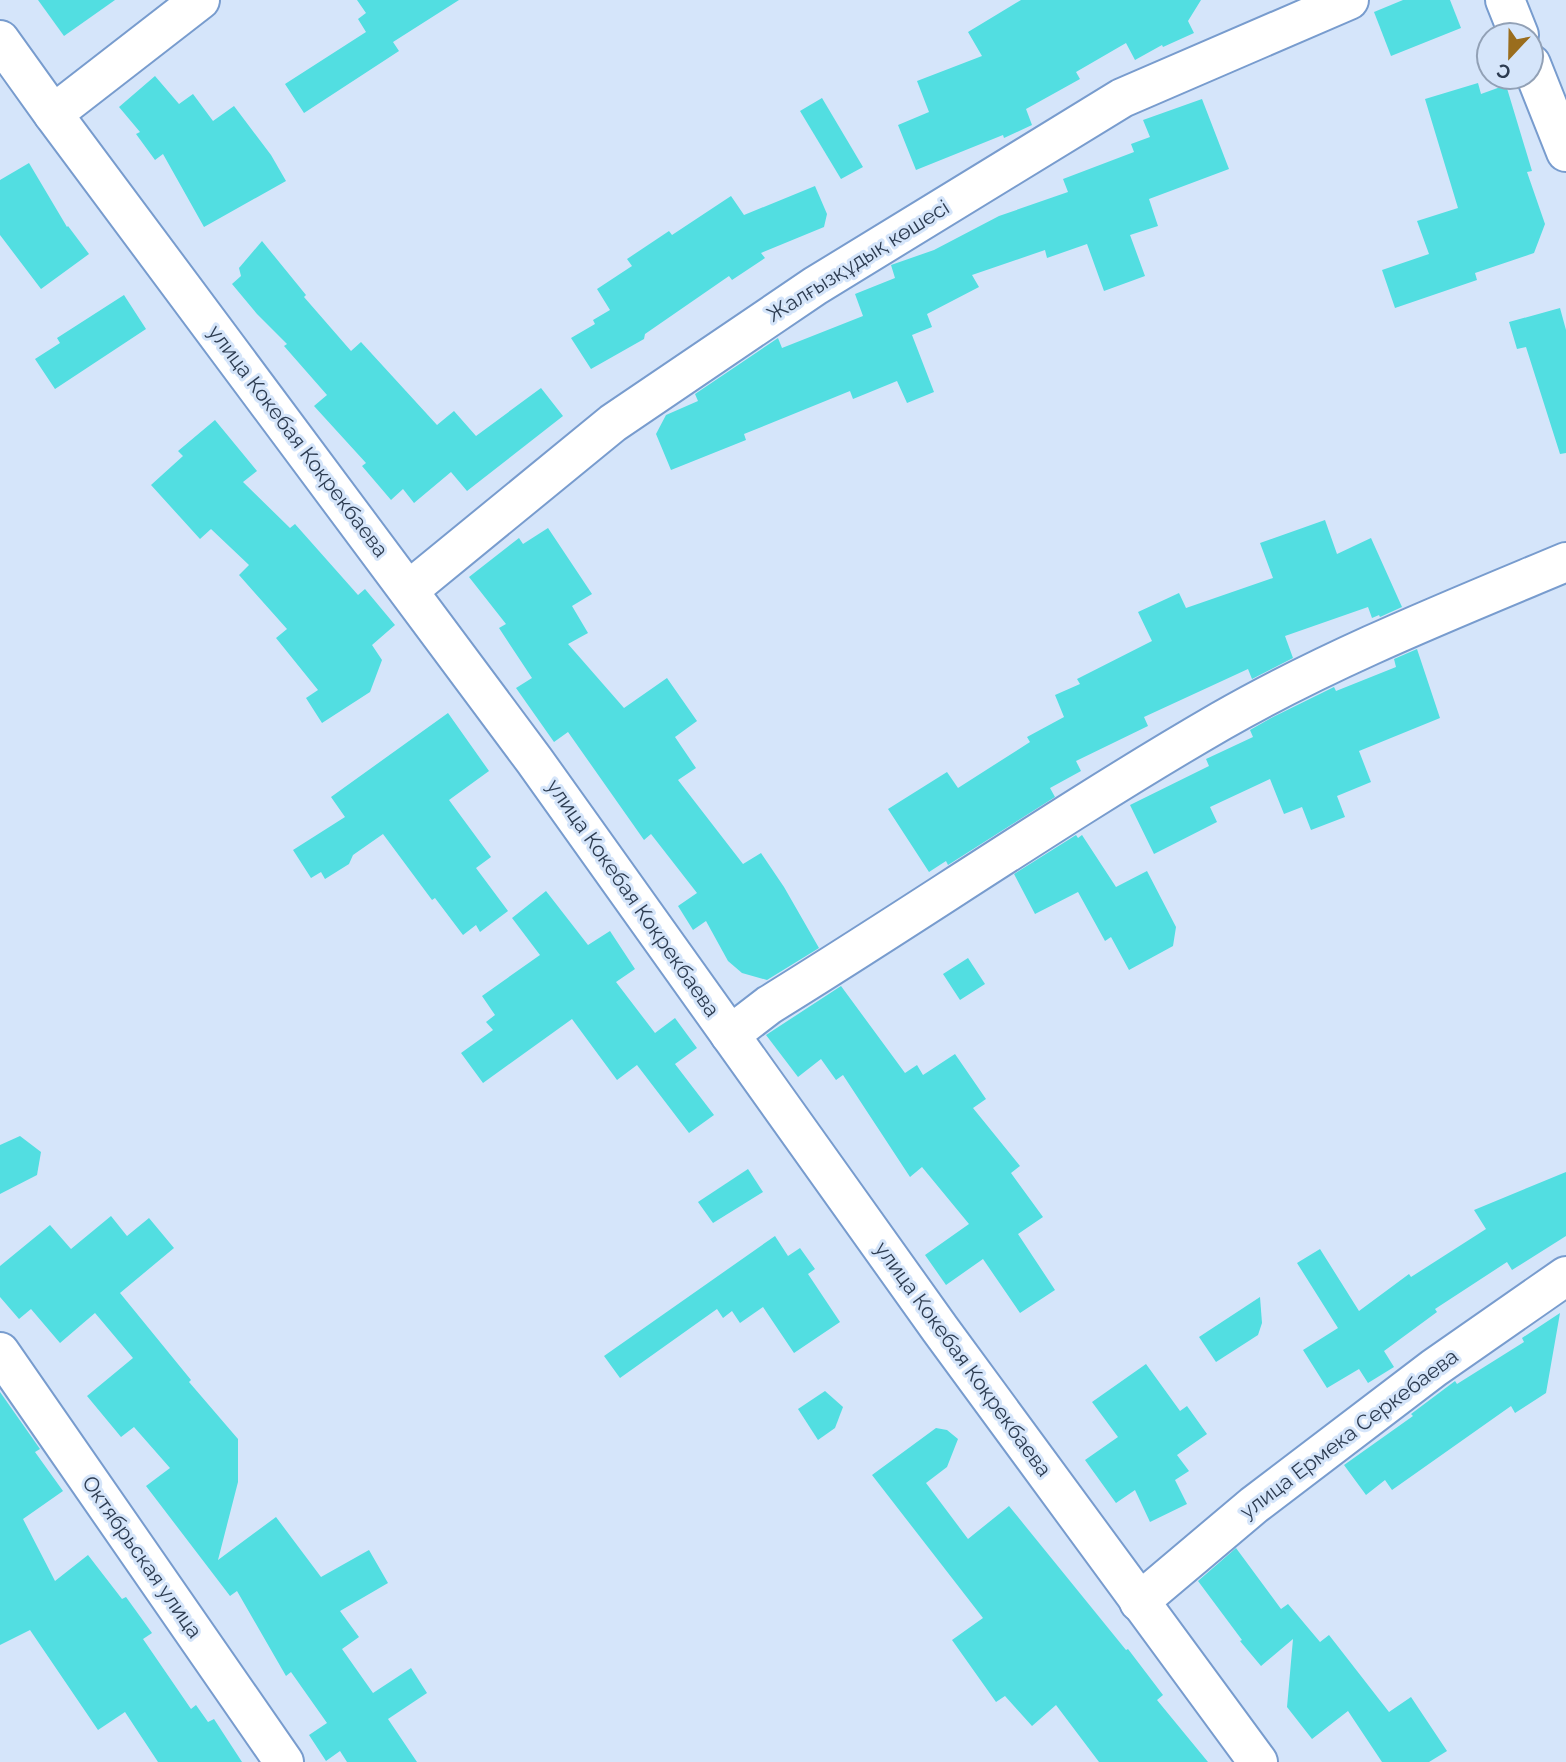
<svg xmlns="http://www.w3.org/2000/svg" width="1566" height="1762" viewBox="0 0 1566 1762" font-family="Raleway,sans-serif">
	<rect width="100%" height="100%" fill="#d5e5fa"/>
	<g fill="#52dee1">
		<path d="M38 0H115L64 36Z"/>
		<path d="M357 0H459L393 42 399 51 304 113 285 84 366 32 358 19 366 13Z"/>
		<path d="M1021 0H1201L1188 21 1194 33 1163 47 1162 45 1135 60 1126 43 1076 72 1080 79 1026 109 1032 125 1004 138 1003 135 916 170 898 125 929 112 917 81 982 56 968 32Z"/>
		<path d="M1403 0H1450L1461 28 1391 56 1374 12Z"/>
		<path d="M155 76 179 104 193 94 213 121 234 106 271 155 286 181 204 227 163 154 155 160 136 134 140 132 119 107Z"/>
		<path d="M1478 83 1481 94 1506 85 1532 171 1527 172 1545 224 1534 253 1475 273 1477 280 1395 308 1382 270 1429 254 1417 221 1458 208 1425 99Z"/>
		<path d="M822 98 863 167 841 179 800 111Z"/>
		<path d="M1202 99 1229 169 1149 199 1158 226 1130 235 1145 276 1104 291 1087 244 1047 258 1045 250 972 275 979 287 927 314 932 327 912 335 934 392 907 403 897 381 853 399 850 391 744 434 746 440 671 470 656 434 666 415 698 401 695 394 778 338 782 348 863 316 855 294 895 278 891 265 934 250 999 216 1068 192 1063 179 1134 152 1131 144 1150 137 1143 120Z"/>
		<path d="M29 163 67 227 68 226 89 254 41 289 0 235V180Z"/>
		<path d="M815 186 827 214 824 227 761 253 765 258 732 280 729 276 645 334 644 339 591 369 571 338 595 324 593 320 610 310 597 289 632 266 627 259 669 231 672 235 731 196 744 215Z"/>
		<path d="M262 241 306 295 304 297 351 351 361 342 437 425 454 411 476 436 541 388 563 416 467 491 451 472 414 503 403 489 391 500 362 466 366 463 314 406 327 395 284 346 287 344 257 314 232 284 241 276 239 268Z"/>
		<path d="M124 295 146 329 55 389 35 359 60 343 57 338Z"/>
		<path d="M1560 308 1566 330V453L1560 454 1526 347 1517 349 1509 322Z"/>
		<path d="M215 420 257 471 243 482 290 528 295 524 358 595 365 589 395 625 372 645 382 660 370 692 322 723 306 698 318 690 276 638 287 629 239 575 249 565 211 529 200 539 151 485 183 456 178 451Z"/>
		<path d="M1325 520 1337 554 1371 538 1402 607 1380 617 1379 615 1372 618 1368 607 1285 636 1293 658 1252 679 1248 669 1144 717 1148 726 1076 761 1081 771 1050 788 1055 797 948 865 946 861 929 872 888 809 947 772 958 788 1030 742 1027 737 1064 717 1055 695 1080 684 1077 679 1152 641 1138 612 1179 593 1186 608 1273 578 1260 543Z"/>
		<path d="M548 528 592 594 572 606 588 633 568 644 624 708 667 678 697 721 675 737 696 768 678 780 743 864 761 853 784 887 819 948 767 980 742 973 728 961 706 921 693 930 678 906 697 893 651 834 644 840 568 732 554 742 516 688 532 678 499 628 506 624 469 577 519 538 523 544Z"/>
		<path d="M1417 649 1440 718 1359 751 1371 782 1337 796 1345 817 1311 830 1302 807 1284 814 1270 779 1210 807 1217 822 1154 854 1130 805 1209 766 1206 759 1253 737 1250 730 1273 717 1334 687 1336 691 1396 667 1394 659Z"/>
		<path d="M448 713 489 771 449 800 491 857 476 868 508 911 480 932 476 925 463 935 435 898 432 900 383 834 353 855 349 864 325 879 321 872 311 878 293 850 345 817 331 797Z"/>
		<path d="M1076 835 1078 838 1082 835 1116 887 1147 871 1176 927 1173 946 1129 970 1111 937 1105 941 1078 892 1035 914 1014 874Z"/>
		<path d="M546 891 588 945 610 931 635 969 616 982 655 1033 675 1018 697 1048 675 1064 714 1115 689 1133 637 1065 617 1080 572 1019 483 1083 461 1053 493 1030 486 1022 495 1015 482 996 540 955 512 918Z"/>
		<path d="M968 958 985 984 960 1000 943 974Z"/>
		<path d="M841 986 905 1073 917 1065 923 1075 955 1054 986 1099 973 1108 1020 1166 1011 1173 1043 1217 1018 1234 1055 1290 1020 1313 983 1259 946 1285 925 1255 969 1224 922 1167 910 1177 843 1075 836 1080 821 1059 798 1077 766 1035Z"/>
		<path d="M20 1136 41 1152 37 1175 0 1194V1145Z"/>
		<path d="M748 1169 763 1192 713 1223 698 1202Z"/>
		<path d="M1566 1172V1236L1512 1270 1507 1262 1435 1309 1437 1312 1384 1351 1394 1367 1368 1383 1359 1369 1327 1388 1303 1350 1338 1328 1297 1263 1320 1249 1359 1311 1409 1274 1411 1277 1486 1229 1474 1210Z"/>
		<path d="M111 1216 127 1236 149 1218 174 1248 120 1293 191 1380 189 1382 238 1439V1482L218 1560 276 1517 321 1577 369 1550 388 1583 340 1611 359 1637 342 1649 373 1693 411 1668 427 1693 388 1719 417 1762H347L340 1751 326 1761 309 1735 327 1723 291 1672 286 1676 237 1591 230 1596 146 1486 170 1468 134 1427 121 1437 87 1396 133 1358 95 1313 60 1343 31 1309 19 1319 0 1297V1266L50 1225 71 1249Z"/>
		<path d="M775 1236 788 1256 800 1248 815 1269 808 1274 840 1322 794 1353 763 1307 740 1323 732 1311 723 1318 717 1309 620 1378 604 1356Z"/>
		<path d="M1260 1297 1262 1323 1258 1335 1216 1362 1199 1337Z"/>
		<path d="M1560 1313 1546 1393 1515 1413 1511 1406 1392 1490 1385 1480 1366 1495 1344 1465 1413 1416 1411 1414 1455 1381 1457 1384 1524 1342 1522 1338Z"/>
		<path d="M1146 1364 1180 1411 1187 1406 1207 1434 1177 1455 1189 1471 1175 1480 1187 1504 1150 1522 1135 1490 1116 1503 1085 1460 1118 1437 1092 1402Z"/>
		<path d="M825 1391 843 1407 835 1428 818 1440 798 1409Z"/>
		<path d="M0 1392 40 1449 35 1452 63 1491 23 1519 55 1581 88 1555 122 1599 126 1597 152 1633 143 1639 191 1709 196 1705 208 1722 214 1719 242 1762H158L125 1712 98 1730 30 1630 0 1645Z"/>
		<path d="M936 1428 947 1430 958 1439 947 1467 926 1483 968 1539 1009 1506 1126 1650 1128 1649 1163 1695 1157 1700 1208 1762H1099L1056 1705 1032 1726 1005 1696 996 1702 952 1640 983 1618 872 1475Z"/>
		<path d="M1236 1548 1281 1609 1288 1604 1320 1642 1329 1635 1389 1712 1411 1697 1447 1751 1429 1762H1382L1348 1711 1312 1739 1287 1707 1293 1639 1261 1666 1240 1641 1242 1640 1198 1581Z"/>
	</g>
	<g fill="none" stroke-linecap="round" stroke-linejoin="round">
		<defs>
			<g id="minor">
				<path d="M1505 0 1519 35"/>
				<path d="M0 40 53 114 534 760 940 1329 1258 1762"/>
				<path d="M1531 64 1566 152"/>
				<path d="M53 114 200 0"/>
				<path d="M409 590 613 423 815 286 1122 98 1349 0"/>
				<path d="M730 1035 769 1005C920 912 1067 810 1221 721 1331 658 1449 611 1566 562"/>
				<path d="M0 1352 284 1762"/>
				<path d="M1139 1602 1254 1505 1434 1368 1566 1276"/>
			</g>
		</defs>
		<use href="#minor" stroke="#789cce" stroke-width="42"/>
		<use href="#minor" stroke="#fff" stroke-width="38"/>
	</g>
	<g text-anchor="middle" stroke-width="6" stroke-linejoin="round" paint-order="stroke">
		<g font-size="21" fill="#2d3c51" stroke="#d5e5fa">
			<text transform="translate(858 261) rotate(-32)" y="7">Жалғызқұдық көшесі</text>
			<text transform="translate(298 441) rotate(53)" y="7">улица Кокебая Кокрекбаева</text>
			<text transform="translate(633 898) rotate(55)" y="7">улица Кокебая Кокрекбаева</text>
			<text transform="translate(963 1359) rotate(54)" y="7">улица Кокебая Кокрекбаева</text>
			<text transform="translate(1349 1434) rotate(-37)" y="7">улица Ермека Серкебаева</text>
			<text transform="translate(142 1557) rotate(55)" y="7">Октябрьская улица</text>
		</g>
	</g>
	<g transform="translate(1510 56) rotate(202)"><circle r="33" fill="#d5e5fa" stroke="#92a1b6" stroke-width="2"/>
	<path d="M0-5L12 26L0 18L-12 26Z" fill="#9a6d1d"/>
	<text y="-10" font-size="19" font-weight="bold" text-anchor="middle" fill="#2d3c51">С</text>
	</g>
</svg>
